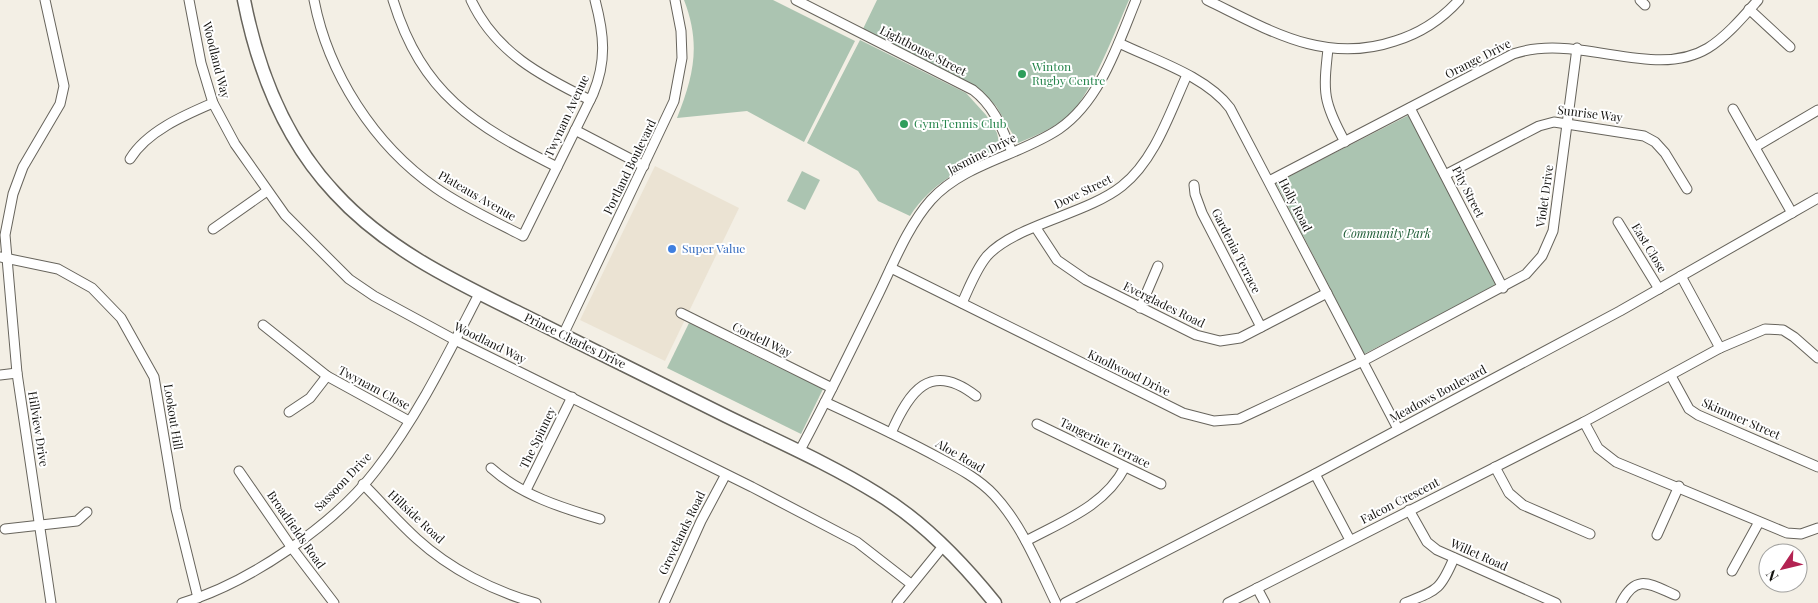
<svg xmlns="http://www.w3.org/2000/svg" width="1818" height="603" viewBox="0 0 1818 603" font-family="'Playfair Display',serif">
	<rect width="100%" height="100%" fill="#f3efe5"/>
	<path fill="#ebe3d3" d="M655 166 739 208 665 361 580 320Z"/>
	<g fill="#abc4b1">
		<path d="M684 0H773L855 41 804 142 747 111 677 118C694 75 701 44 684 0Z"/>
		<path d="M877 0H1129C1116 29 1092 92 1071 113 1057 127 1037 135 1018 143L996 106 984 94 862 31Z"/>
		<path d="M860 40 966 93 986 115 997 133 999 142 995 149C963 169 931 183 910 216L878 201 858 171 807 143Z"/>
		<path d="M1409 115 1497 285 1364 354 1276 183Z"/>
		<path d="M802 171 820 180 805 210 787 201Z"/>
		<path d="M689 323 823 389 801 434 667 368Z"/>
	</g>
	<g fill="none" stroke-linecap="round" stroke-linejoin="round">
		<defs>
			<g id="minor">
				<path d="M45 0 64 86 60 104 23 167 13 194 5 235 17 373 51 603"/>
				<path d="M189 0 201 63 213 103 235 144 285 215 349 279 374 296 455 340 752 487 857 542 911 584"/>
				<path d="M314 0C328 73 374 145 436 188 463 207 494 221 523 236L593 94C607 61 604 34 595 0"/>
				<path d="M393 0C422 94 474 125 557 167"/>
				<path d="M471 0C495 52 541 76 590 100"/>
				<path d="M796 0 973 90C994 106 1002 128 1012 152"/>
				<path d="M1207 0C1269 30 1324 65 1395 41 1421 33 1441 20 1459 0"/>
				<path d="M1640 0 1645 5"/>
				<path d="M1749 9 1790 47"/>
				<path d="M1119 43C1154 60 1206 76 1230 108L1398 429"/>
				<path d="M1328 49C1323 93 1323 102 1345 142"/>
				<path d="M1410 108 1503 288"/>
				<path d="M1733 109 1792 213"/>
				<path d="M575 130 644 166"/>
				<path d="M1755 147 1818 110"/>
				<path d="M130 159C147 131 185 115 213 103"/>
				<path d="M1445 175 1539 126 1554 122 1644 136 1655 142 1665 153 1687 189"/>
				<path d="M1269 181 1513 54C1577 32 1654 81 1708 48 1727 36 1743 17 1758 0"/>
				<path d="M1194 185 1195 194 1202 213 1261 327"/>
				<path d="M1618 222 1659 289"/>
				<path d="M1036 228 1057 260 1086 280 1196 335 1220 341 1240 338 1327 293"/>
				<path d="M213 229 267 191"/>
				<path d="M0 257 58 269 92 288 121 318 154 377 176 509 198 598"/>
				<path d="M891 268 1183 413 1214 421 1239 419 1363 361 1526 274 1542 256 1553 231 1577 48"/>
				<path d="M1681 276 1720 348"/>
				<path d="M962 303C969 288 976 269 987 256 1015 225 1087 214 1122 186 1155 160 1170 112 1187 75"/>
				<path d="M1140 308 1158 266"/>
				<path d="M681 313 832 388"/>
				<path d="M263 325 327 376 409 421"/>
				<path d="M563 335 674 101 682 58 681 31 675 0"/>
				<path d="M0 375 17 373"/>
				<path d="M1671 376 1689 409 1698 415 1818 467"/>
				<path d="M825 402C864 420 903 438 941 459 960 469 979 479 994 495 1022 525 1038 566 1056 603"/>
				<path d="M289 412 310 398 327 376"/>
				<path d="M1584 422 1598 448 1616 462 1787 533 1801 534 1818 528"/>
				<path d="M1037 424 1161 484"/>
				<path d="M891 433C909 392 930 360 976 396"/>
				<path d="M799 452C827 400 853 346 879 293 894 262 908 226 931 200 965 163 1019 156 1059 129 1100 101 1118 44 1136 0"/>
				<path d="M1495 467 1509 493 1523 505 1590 534"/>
				<path d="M491 468C521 495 562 508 600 519"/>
				<path d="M239 471 292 548 334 603"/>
				<path d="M1315 474 1350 540"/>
				<path d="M363 484C381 502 398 522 417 539 450 569 493 591 536 603"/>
				<path d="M526 490 572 397"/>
				<path d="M1409 510 1427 542 1437 550 1556 603"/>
				<path d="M5 529 77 521 87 512"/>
				<path d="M1657 535 1679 486"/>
				<path d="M1026 541C1063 521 1105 506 1125 467"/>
				<path d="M1732 571 1759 522"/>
				<path d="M1257 588 1265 603"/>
				<path d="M182 603C249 583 334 525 376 470 418 416 448 354 479 294"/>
				<path d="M664 603 701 521 725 476"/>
				<path d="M897 603 944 545"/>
				<path d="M1065 603 1315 474 1620 311 1818 198"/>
				<path d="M1228 603 1584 422 1720 348 1765 329 1783 330 1794 337 1818 358"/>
				<path d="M1405 603C1437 590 1440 591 1454 558"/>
				<path d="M1621 603C1636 573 1650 584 1675 595"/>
			</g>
			<path id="highway" d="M244 0C258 71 285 140 335 193 386 249 456 282 523 315 591 349 658 382 726 416 777 441 830 464 878 494 924 522 962 562 995 603"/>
		</defs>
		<use href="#minor" stroke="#67645c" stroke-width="11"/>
		<use href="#highway" stroke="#67645c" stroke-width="15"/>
		<use href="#minor" stroke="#fff" stroke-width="9"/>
		<use href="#highway" stroke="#fff" stroke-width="12"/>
	</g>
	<g fill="#2e9e5b" stroke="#fff" stroke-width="2">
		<circle cx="1022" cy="74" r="5"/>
		<circle cx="904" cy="124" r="5"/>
	</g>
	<circle fill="#3f7fe0" stroke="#fff" stroke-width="2" cx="672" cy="249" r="5"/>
	<g text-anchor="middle" stroke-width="4" stroke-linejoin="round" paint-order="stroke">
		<g font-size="12" fill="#141310" stroke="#fff">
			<text transform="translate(923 51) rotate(27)" y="4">Lighthouse Street</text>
			<text transform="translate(1478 59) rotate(-27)" y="4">Orange Drive</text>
			<text transform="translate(216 60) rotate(76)" y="4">Woodland Way</text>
			<text transform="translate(1590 114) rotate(7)" y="4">Sunrise Way</text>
			<text transform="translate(567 116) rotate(-65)" y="4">Twynam Avenue</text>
			<text transform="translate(982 154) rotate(-27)" y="4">Jasmine Drive</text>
			<text transform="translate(630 167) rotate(-64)" y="4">Portland Boulevard</text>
			<text transform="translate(1083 192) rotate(-26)" y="4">Dove Street</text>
			<text transform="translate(1468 192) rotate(63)" y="4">Pity Street</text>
			<text transform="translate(477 196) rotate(30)" y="4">Plateaus Avenue</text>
			<text transform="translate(1545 196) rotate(-82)" y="4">Violet Drive</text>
			<text transform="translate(1295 205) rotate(63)" y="4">Holly Road</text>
			<text transform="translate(1649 248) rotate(59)" y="4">East Close</text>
			<text transform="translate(1236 251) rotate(63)" y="4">Gardenia Terrace</text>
			<text transform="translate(1164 305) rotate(26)" y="4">Everglades Road</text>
			<text transform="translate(762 340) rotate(26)" y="4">Cordell Way</text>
			<text transform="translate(575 341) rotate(26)" y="4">Prince Charles Drive</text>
			<text transform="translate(490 343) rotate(26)" y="4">Woodland Way</text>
			<text transform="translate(1129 373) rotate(26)" y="4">Knollwood Drive</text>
			<text transform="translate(374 388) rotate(28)" y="4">Twynam Close</text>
			<text transform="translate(1438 394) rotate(-28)" y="4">Meadows Boulevard</text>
			<text transform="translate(173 417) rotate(81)" y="4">Lookout Hill</text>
			<text transform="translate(1741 419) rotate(24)" y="4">Skimmer Street</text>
			<text transform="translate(38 429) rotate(81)" y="4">Hillview Drive</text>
			<text transform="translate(538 438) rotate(-64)" y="4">The Spinney</text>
			<text transform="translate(1105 443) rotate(26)" y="4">Tangerine Terrace</text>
			<text transform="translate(960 456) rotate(30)" y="4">Aloe Road</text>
			<text transform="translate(343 482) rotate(-46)" y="4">Sassoon Drive</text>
			<text transform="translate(1400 501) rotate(-27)" y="4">Falcon Crescent</text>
			<text transform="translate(416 517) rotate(43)" y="4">Hillside Road</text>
			<text transform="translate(296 530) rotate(55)" y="4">Broadfields Road</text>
			<text transform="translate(682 533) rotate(-64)" y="4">Grovelands Road</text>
			<text transform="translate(1479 555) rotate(24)" y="4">Willet Road</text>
		</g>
		<g font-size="12" fill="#27864d" stroke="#fff" text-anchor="start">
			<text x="1032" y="71">Winton<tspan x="1032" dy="14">Rugby Centre</tspan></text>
			<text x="914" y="128">Gym Tennis Club</text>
		</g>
		<g font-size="12" font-style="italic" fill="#215e38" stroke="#fff">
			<text x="1387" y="238">Community Park</text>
		</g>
		<g font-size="12" fill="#366cbe" stroke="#fff" text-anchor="start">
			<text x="682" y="253">Super Value</text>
		</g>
	</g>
	<g transform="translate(1783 568) rotate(235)"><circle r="24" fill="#ffffff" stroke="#a1a19f"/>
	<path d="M0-4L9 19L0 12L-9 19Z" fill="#b32352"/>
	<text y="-8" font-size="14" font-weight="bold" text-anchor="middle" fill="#141310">N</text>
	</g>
</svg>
